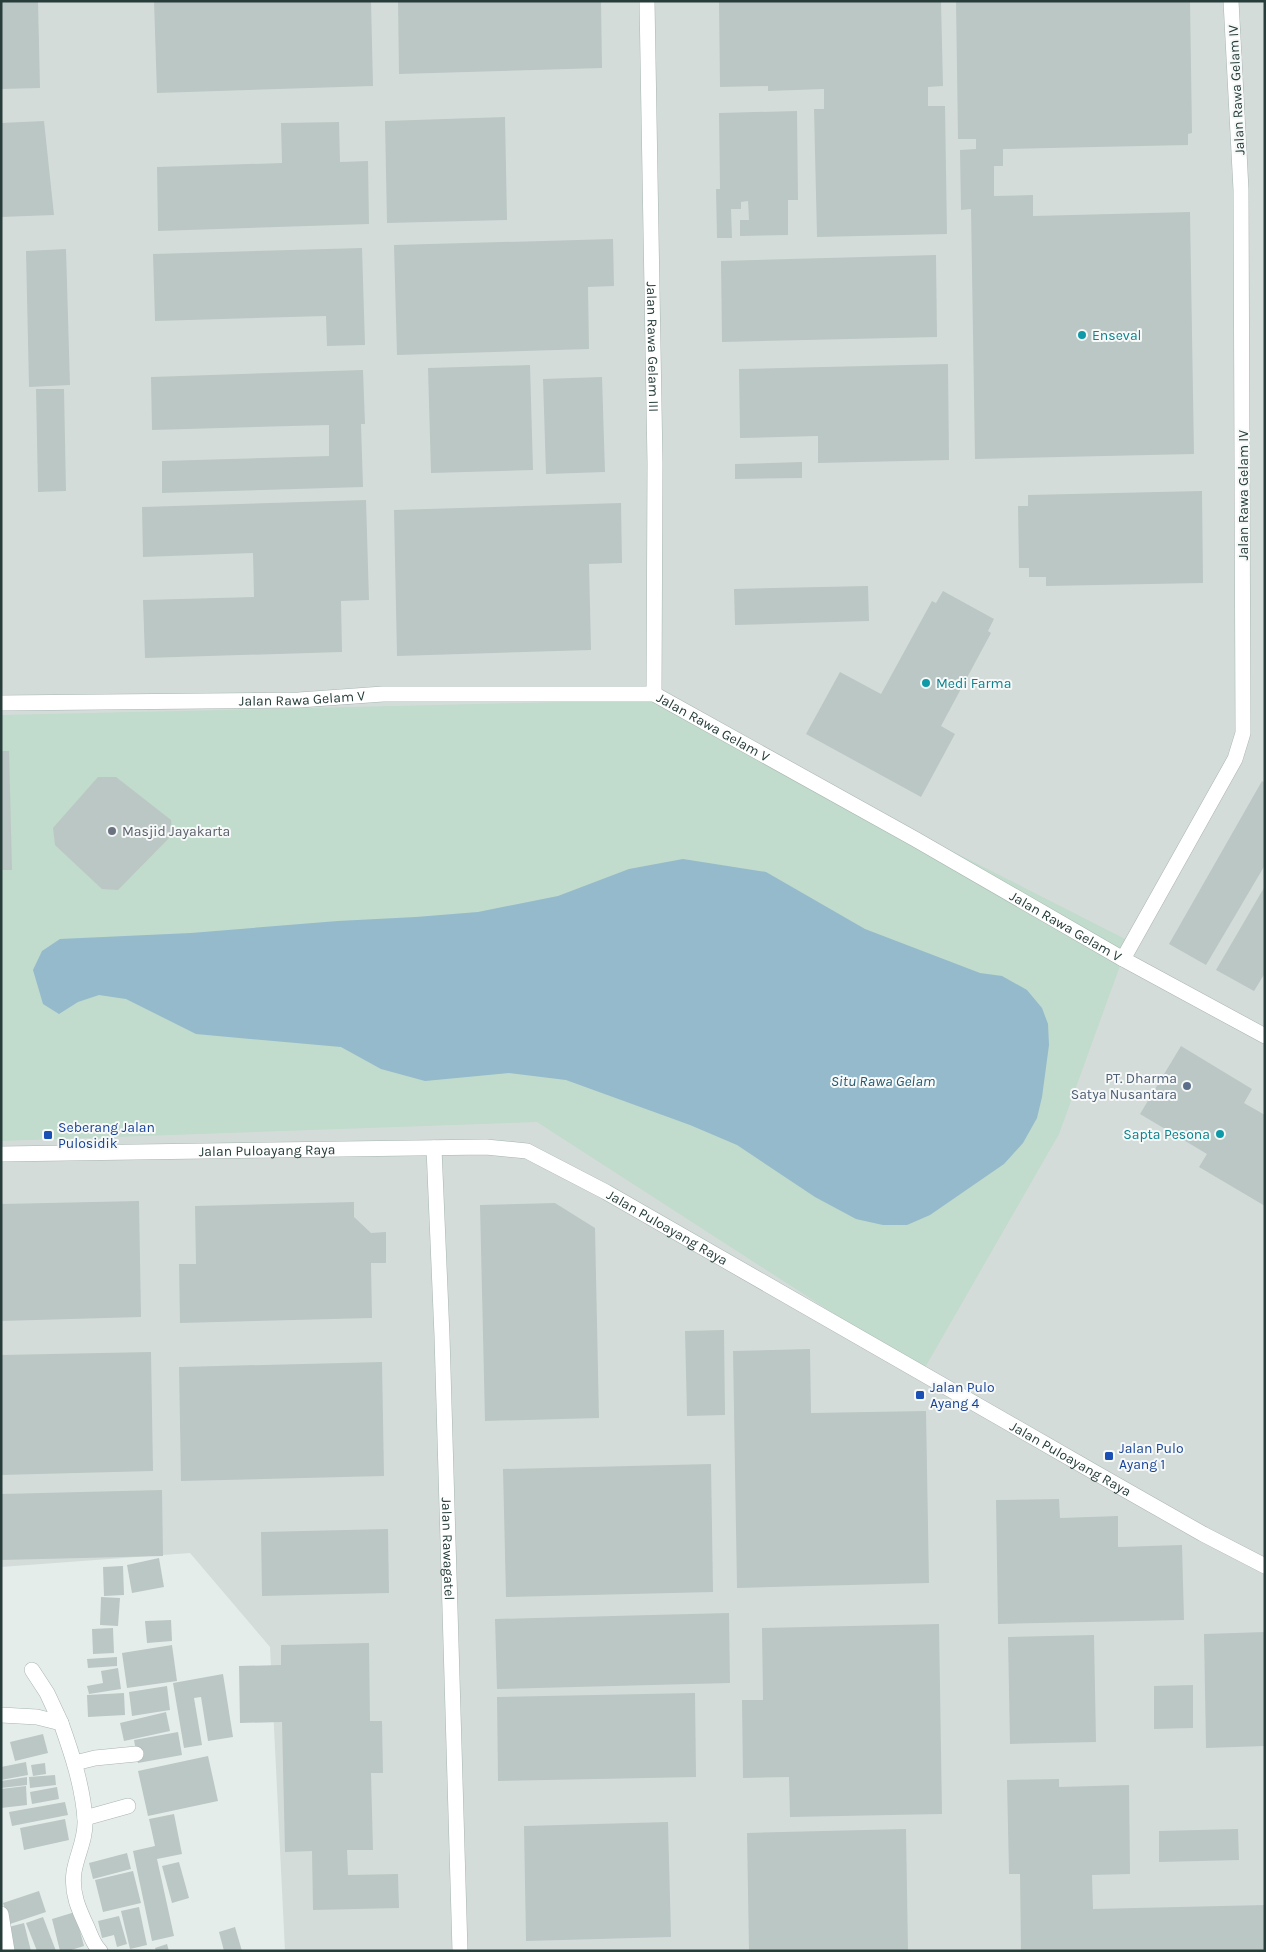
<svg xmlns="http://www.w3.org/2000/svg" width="1266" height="1952" viewBox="0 0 1266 1952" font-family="Karla,sans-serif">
	<rect width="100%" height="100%" fill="#e5edeb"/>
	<path fill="#d4dcda" d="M1 1H1265V1951H285L270 1647 190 1553 1 1567Z"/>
	<path fill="#c1dbcc" d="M655 700 1129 941 1059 1134 923 1371 537 1122 1 1141V715Z"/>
	<path fill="#94bacb" d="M683 859 766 872 865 929 980 973 1002 976 1027 990 1042 1008 1048 1024 1049 1045 1042 1097 1037 1118 1023 1143 1004 1164 930 1215 907 1225H883L856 1219 815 1197 737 1145 690 1125 566 1080 509 1073 425 1081 381 1069 341 1047 196 1034 126 999 99 995 78 1002 59 1014 43 1004 33 970 42 951 60 939 191 933 338 921 416 917 478 912 558 896 629 869Z"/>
	<g fill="#bbc7c4">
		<path d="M1 1H38L40 88 1 89Z"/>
		<path d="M154 1H371L373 86 157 93Z"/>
		<path d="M398 1H601L602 68 399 74Z"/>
		<path d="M719 1H941L943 86 928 87V106H945L947 234 817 237 814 109H824V89L768 91V86L720 87Z"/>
		<path d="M956 1H1190L1192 133 1188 134V145L1003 149V166H994V196L1033 195V216L1190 212 1194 454 975 459 971 209 961 210 960 150 976 149V139H958Z"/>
		<path d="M797 111 798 200H788V235L740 236V220H749L748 201 741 202V209H731L732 238H717L716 189H720L719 113Z"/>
		<path d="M505 117 507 220 387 223 385 121Z"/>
		<path d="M44 121 54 215 1 217V123Z"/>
		<path d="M339 122 340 162 368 161 369 224 158 231 157 167 282 163 281 123Z"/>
		<path d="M613 239 614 286 588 287 589 349 397 355 394 245Z"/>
		<path d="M362 248 365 345 327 346 326 316 155 321 153 254Z"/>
		<path d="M66 249 70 385 29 387 26 251Z"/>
		<path d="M936 255 937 337 722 342 721 261Z"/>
		<path d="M948 364 949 460 818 463V436L740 438 739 369Z"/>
		<path d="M530 365 533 470 431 473 428 368Z"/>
		<path d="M363 370 365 424H361L363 487 162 493V461L329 456V425L152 430 151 377Z"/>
		<path d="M602 377 605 472 546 474 543 379Z"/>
		<path d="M36 389H64L66 491 38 492Z"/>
		<path d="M802 462V478L735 479V464Z"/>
		<path d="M1202 491 1203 583 1046 586V577H1029V568H1019L1018 506H1028V495Z"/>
		<path d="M366 500 369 600 341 601 342 652 145 658 143 600 254 597 253 553 143 557 142 507Z"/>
		<path d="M621 503 622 563 589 564 591 650 397 656 394 510Z"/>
		<path d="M868 586 869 621 735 625 734 589Z"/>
		<path d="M943 591 994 619 988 631 991 633 941 726 955 734 921 797 806 734 840 672 881 694 932 601 936 603Z"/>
		<path d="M1 751H9L12 870H1Z"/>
		<path d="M98 777H116L171 820 172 835 118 890 102 889 55 845 53 828Z"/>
		<path d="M1262 781 1265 783V865L1206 965 1169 944Z"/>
		<path d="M1265 886V973L1254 991 1216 970Z"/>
		<path d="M1181 1046 1252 1089 1244 1103 1265 1115V1206L1199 1167 1207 1154 1140 1114Z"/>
		<path d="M139 1201 141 1317 1 1321V1204Z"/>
		<path d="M354 1202V1217L371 1233 386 1232V1263H371L372 1318 180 1323 179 1264H196L195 1206Z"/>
		<path d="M555 1203 595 1228 599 1418 485 1421 480 1205Z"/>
		<path d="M724 1330 725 1415 687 1416 685 1331Z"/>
		<path d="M810 1349 811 1413 926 1411 929 1583 737 1588 733 1351Z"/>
		<path d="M151 1352 153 1471 1 1475V1355Z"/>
		<path d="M382 1362 384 1476 181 1481 179 1367Z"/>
		<path d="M711 1464 713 1592 506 1597 503 1469Z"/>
		<path d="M162 1490 163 1556 1 1560V1494Z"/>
		<path d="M1059 1499 1060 1518 1118 1516V1547L1182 1545 1184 1620 998 1624 996 1500Z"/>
		<path d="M388 1529 389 1593 262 1596 261 1532Z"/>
		<path d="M159 1558 164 1587 132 1593 127 1565Z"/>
		<path d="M123 1566 124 1595 104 1596 103 1567Z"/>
		<path d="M101 1597 120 1598 118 1626 100 1625Z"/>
		<path d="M729 1613 730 1683 497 1689 495 1619Z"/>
		<path d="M171 1620 172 1641 147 1643 145 1621Z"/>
		<path d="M939 1624 942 1814 790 1817 789 1777 743 1778 742 1700H763L762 1628Z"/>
		<path d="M113 1628 114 1653 93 1654 92 1629Z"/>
		<path d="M1265 1632V1746L1206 1748 1204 1634Z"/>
		<path d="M1094 1635 1096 1742 1010 1744 1008 1637Z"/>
		<path d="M369 1643 370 1721H382L383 1773H371L373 1850H347L348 1875 398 1874 399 1908 313 1910 312 1851 285 1852 282 1722 240 1723 239 1666 281 1665V1645Z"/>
		<path d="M172 1645 177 1681 127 1688 122 1653Z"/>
		<path d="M117 1657V1666L88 1668 87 1659Z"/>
		<path d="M118 1668 121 1689 89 1694 87 1686 103 1683 101 1671Z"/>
		<path d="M223 1674 233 1737 208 1741 201 1697 194 1698 202 1745 184 1748 173 1683Z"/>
		<path d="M1193 1685V1728L1154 1729V1686Z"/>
		<path d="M167 1686 170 1710 132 1716 129 1692Z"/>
		<path d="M124 1693 125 1715 88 1717 87 1695Z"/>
		<path d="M695 1693 696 1777 498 1781 497 1697Z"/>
		<path d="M166 1712 170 1731 124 1741 120 1723Z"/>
		<path d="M178 1732 182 1755 138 1763 134 1740Z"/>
		<path d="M43 1734 48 1753 15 1761 10 1742Z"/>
		<path d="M208 1756 218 1801 148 1816 138 1771Z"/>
		<path d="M26 1762 28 1775 1 1780V1767Z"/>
		<path d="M45 1763 46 1774 33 1776 31 1765Z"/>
		<path d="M55 1775 56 1785 30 1788 29 1777Z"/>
		<path d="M27 1777V1785L1 1788V1781Z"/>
		<path d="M1059 1779V1787L1129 1785 1130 1874 1092 1875 1093 1909 1265 1905V1951H1021L1020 1874H1009L1007 1780Z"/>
		<path d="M26 1786 27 1805 1 1808V1789Z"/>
		<path d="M57 1787 59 1799 32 1804 30 1792Z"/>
		<path d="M65 1802 68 1815 12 1826 9 1812Z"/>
		<path d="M174 1814 182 1854 157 1859 174 1936 152 1941 133 1851 155 1846 149 1819Z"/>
		<path d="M65 1819 69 1840 24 1850 20 1828Z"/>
		<path d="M668 1822 671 1937 526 1941 524 1826Z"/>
		<path d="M906 1829 908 1951H749L747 1833Z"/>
		<path d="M1238 1829 1239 1860 1159 1862V1831Z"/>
		<path d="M127 1853 131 1869 93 1879 89 1863Z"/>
		<path d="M179 1862 189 1898 172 1903 162 1866Z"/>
		<path d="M133 1871 141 1903 103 1912 95 1880Z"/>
		<path d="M39 1891 46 1912 10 1924 3 1903Z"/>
		<path d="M139 1907 147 1945 130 1949 121 1911Z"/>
		<path d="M75 1912 84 1946 68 1951H60L52 1919Z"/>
		<path d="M119 1916 127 1944 117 1947 114 1935 102 1938 98 1921Z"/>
		<path d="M43 1917 56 1951H37L26 1923Z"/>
		<path d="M24 1923 31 1951H12L5 1928Z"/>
		<path d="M235 1927 242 1951H224L219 1932Z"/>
		<path d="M167 1944 169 1951H156L155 1948Z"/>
	</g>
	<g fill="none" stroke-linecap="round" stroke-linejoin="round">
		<defs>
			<g id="minor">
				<path id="s1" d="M647 1 655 463 654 694"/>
				<path id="s2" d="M1 703 299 700 383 694H654L915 839 1123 959 1265 1036"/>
				<path d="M1123 959 1235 759 1243 733 1241 190 1231 1"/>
				<path id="s3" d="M434 1148 442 1336 460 1951"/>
				<path d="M32 1670 47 1693 61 1723"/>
				<path d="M1 1715 37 1717 61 1723C72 1754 83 1787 85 1820 86 1839 77 1854 74 1872 71 1893 79 1910 87 1927 91 1936 93 1944 100 1951"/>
				<path d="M75 1763 95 1758 136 1754"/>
				<path d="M85 1818 128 1806"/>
				<path d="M1 1914 7 1951"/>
			</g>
			<g id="tertiary">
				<path id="s4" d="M1 1154 486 1147 527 1151 606 1192 1094 1472 1203 1534 1265 1566"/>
			</g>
		</defs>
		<use href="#minor" stroke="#a8b5b2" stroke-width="16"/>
		<use href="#tertiary" stroke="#a8b5b2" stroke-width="16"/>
		<use href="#minor" stroke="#fff" stroke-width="15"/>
		<use href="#tertiary" stroke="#fff" stroke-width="15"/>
	</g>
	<g fill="#0f9aa8" stroke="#f6f9f8" stroke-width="2">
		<circle cx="1082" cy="335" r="5"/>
		<circle cx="926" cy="683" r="5"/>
		<circle cx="1220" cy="1134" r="5"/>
	</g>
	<circle fill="#6b7280" stroke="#f6f9f8" stroke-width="2" cx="112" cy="831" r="5"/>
	<circle fill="#5c6f8a" stroke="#f6f9f8" stroke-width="2" cx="1187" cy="1086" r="5"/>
	<g fill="#1a4fb4" stroke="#f6f9f8" stroke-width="2">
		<rect x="43" y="1130" width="10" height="10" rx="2.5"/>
		<rect x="915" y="1390" width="10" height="10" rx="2.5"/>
		<rect x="1104" y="1451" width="10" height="10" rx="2.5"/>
	</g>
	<g text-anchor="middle" stroke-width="4" stroke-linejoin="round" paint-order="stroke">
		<g font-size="14" fill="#263d3a" stroke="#f6f9f8">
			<text transform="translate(1236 90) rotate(-93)" y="5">Jalan Rawa Gelam IV</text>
			<text dy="5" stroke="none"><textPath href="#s1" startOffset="346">Jalan Rawa Gelam III</textPath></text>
			<text transform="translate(1243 495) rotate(-90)" y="5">Jalan Rawa Gelam IV</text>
			<text dy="5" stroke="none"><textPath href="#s2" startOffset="301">Jalan Rawa Gelam V</textPath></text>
			<text dy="5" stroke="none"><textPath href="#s2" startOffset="721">Jalan Rawa Gelam V</textPath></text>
			<text dy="5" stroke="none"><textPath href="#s2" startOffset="1126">Jalan Rawa Gelam V</textPath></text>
			<text dy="5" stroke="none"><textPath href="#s4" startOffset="266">Jalan Puloayang Raya</textPath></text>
			<text dy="5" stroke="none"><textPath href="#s4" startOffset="686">Jalan Puloayang Raya</textPath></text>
			<text dy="5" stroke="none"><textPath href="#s4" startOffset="1151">Jalan Puloayang Raya</textPath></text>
			<text dy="5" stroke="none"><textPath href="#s3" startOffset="401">Jalan Rawagatel</textPath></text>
		</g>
		<g font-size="14" fill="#0d838f" stroke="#f6f9f8" text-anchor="start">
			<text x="1092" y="340">Enseval</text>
			<text x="936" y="688">Medi Farma</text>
			<text x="1210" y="1139" text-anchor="end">Sapta Pesona</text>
		</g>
		<g font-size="14" fill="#5b616d" stroke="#f6f9f8" text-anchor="start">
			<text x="122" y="836">Masjid Jayakarta</text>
		</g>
		<g font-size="14" fill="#4e5e75" stroke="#f6f9f8" text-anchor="end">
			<text x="1177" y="1083">PT. Dharma<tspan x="1177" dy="16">Satya Nusantara</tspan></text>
		</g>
		<g font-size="14" fill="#164399" stroke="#f6f9f8" text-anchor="start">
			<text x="58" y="1132">Seberang Jalan<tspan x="58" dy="16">Pulosidik</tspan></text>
			<text x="930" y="1392">Jalan Pulo<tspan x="930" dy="16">Ayang 4</tspan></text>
			<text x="1119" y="1453">Jalan Pulo<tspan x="1119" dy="16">Ayang 1</tspan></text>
		</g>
		<g font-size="15" font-style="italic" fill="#275a72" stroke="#f6f9f8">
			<text x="883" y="1086">Situ Rawa Gelam</text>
		</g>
	</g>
	<rect width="1266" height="1952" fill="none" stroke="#263d3a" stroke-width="5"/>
</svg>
